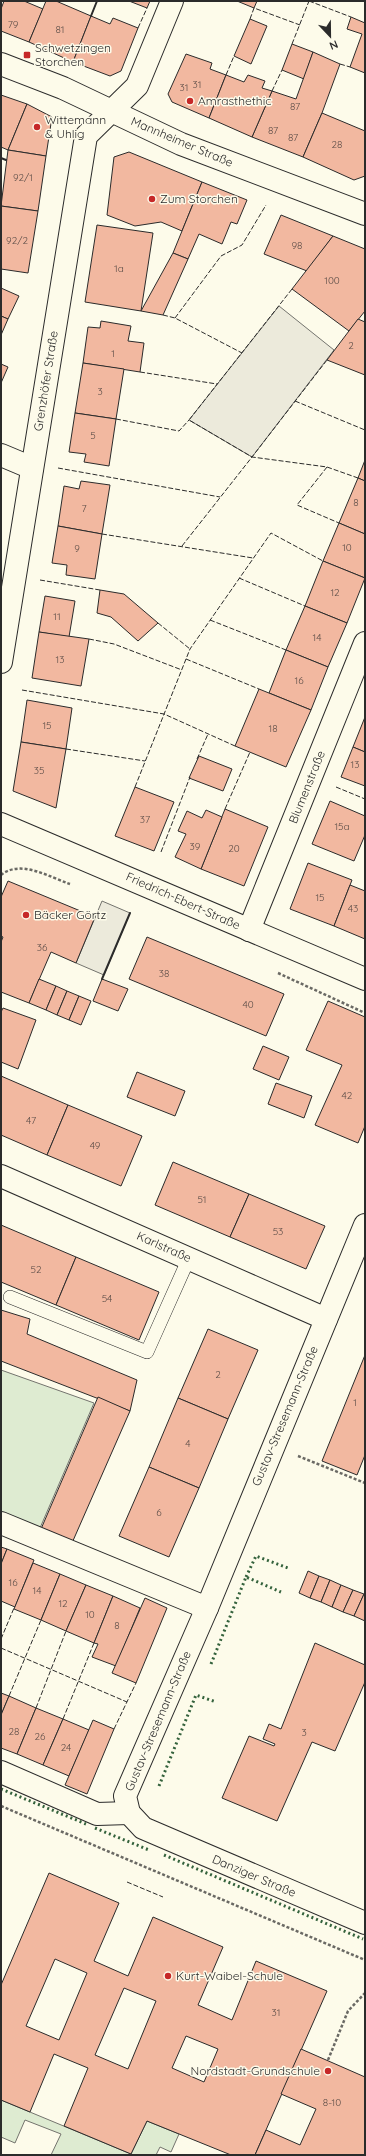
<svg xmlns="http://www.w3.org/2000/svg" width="366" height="2156" viewBox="0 0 366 2156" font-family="Quicksand,sans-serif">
	<rect width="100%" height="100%" fill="#fdfbea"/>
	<g fill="#deebd1" stroke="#74746e">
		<path d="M1 1370 94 1403 40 1528 1 1513Z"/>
		<path d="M1 2100 131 2154 147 2121 179 2134 171 2152 160 2147 156 2155H51L61 2134 25 2120 15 2143 1 2137Z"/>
	</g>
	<g fill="#eceadb" stroke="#74746e">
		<path d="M279 306 334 350 252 457 189 420Z"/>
		<path d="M102 901 130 913 104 975 76 963Z"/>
	</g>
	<g fill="#f2b8a0" stroke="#2b2b2b" fill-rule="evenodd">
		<path d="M4 1H24L43 9 29 42 1 31V9Z"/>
		<path d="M46 1H56L91 16 73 62 29 42Z"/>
		<path d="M129 1H150L147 8Z"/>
		<path d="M237 1H257L254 8Z"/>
		<path d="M91 16 110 24 113 18 138 28 121 71 110 76 73 62Z"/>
		<path d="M351 17 365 23V73L350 67 362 34 347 29Z"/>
		<path d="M250 19 267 26 251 64 234 56Z"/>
		<path d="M292 44 313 52 304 79 282 70Z"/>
		<path d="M313 52 340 64 322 113 303 157 252 137 272 91 296 99Z"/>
		<path d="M186 54 212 63 210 69 226 75 209 118 172 102 168 94Z"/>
		<path d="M226 75 244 82 248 75 265 81 262 88 272 91 252 137 209 118Z"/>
		<path d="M1 95 27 104 8 150 1 147Z"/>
		<path d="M27 104 52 117 46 156 8 150Z"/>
		<path d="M322 113 365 131V176L354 180 303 157Z"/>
		<path d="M8 150 46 156 38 211 1 206Z"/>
		<path d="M129 152 202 182 182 231 161 222 135 226 107 215 114 157Z"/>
		<path d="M202 182 247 200 237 224 231 222 222 244 199 234 188 259 173 253Z"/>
		<path d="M1 206 38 211 28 273 1 269Z"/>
		<path d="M281 215 333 236 307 271 264 254Z"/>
		<path d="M97 225 153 233 141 311 85 302Z"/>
		<path d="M333 236 365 249V311L349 331 292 289Z"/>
		<path d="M173 253 188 259 163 315 141 311Z"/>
		<path d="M1 288 19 296 8 319 1 316Z"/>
		<path d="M1 316 8 319 1 335Z"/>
		<path d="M358 319 365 322V375L327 360Z"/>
		<path d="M101 321 131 326 128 341 144 343 140 372 83 363 88 327 100 328Z"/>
		<path d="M83 363 124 369 116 419 75 413Z"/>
		<path d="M1 364 8 367 1 383Z"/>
		<path d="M75 413 116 419 109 466 84 462 86 454 69 452Z"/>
		<path d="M365 460V481L358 478Z"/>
		<path d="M358 478 365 481V534L339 523Z"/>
		<path d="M81 481 110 485 102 534 58 526 64 486 79 489Z"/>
		<path d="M339 523 365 534V578L323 561Z"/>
		<path d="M58 526 102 534 95 579 66 575 67 565 52 563Z"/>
		<path d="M323 561 365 578 347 623 305 606Z"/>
		<path d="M100 590 124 594 158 623 138 641 111 617 97 613Z"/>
		<path d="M45 596 75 601 69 637 39 632Z"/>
		<path d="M305 606 347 623 328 667 286 650Z"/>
		<path d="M39 632 89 639 81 686 32 678Z"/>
		<path d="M286 650 328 667 311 710 269 693Z"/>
		<path d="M259 689 311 710 286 767 235 746Z"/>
		<path d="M27 700 72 708 66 749 21 742Z"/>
		<path d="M365 717V752L353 747Z"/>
		<path d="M21 742 66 749 56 808 13 791Z"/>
		<path d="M353 747 365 752V786L341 777Z"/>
		<path d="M199 756 232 769 223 791 189 778Z"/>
		<path d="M135 787 174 802 154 851 115 836Z"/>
		<path d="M330 801 365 816V835L354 861 312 844Z"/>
		<path d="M225 809 268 827 244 886 201 869Z"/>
		<path d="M206 810 222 817 201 869 175 857 186 834 178 831 187 811 202 818Z"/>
		<path d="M308 863 352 880 334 926 290 909Z"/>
		<path d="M8 881 95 917 76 963 51 952 29 1003 1 992V942L3 937 1 936V897Z"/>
		<path d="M350 885 365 891V939L334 926Z"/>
		<path d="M147 937 284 994 266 1036 129 979Z"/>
		<path d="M39 979 56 986 46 1010 29 1003Z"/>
		<path d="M102 979 128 989 118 1011 93 1001Z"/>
		<path d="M56 986 67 991 57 1015 46 1010Z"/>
		<path d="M67 991 79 996 69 1020 57 1015Z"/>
		<path d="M79 996 91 1001 81 1025 69 1020Z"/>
		<path d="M328 1001 365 1017V1126L358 1143 315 1125 342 1065 306 1050Z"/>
		<path d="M3 1008 36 1020 18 1069 1 1062V1012Z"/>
		<path d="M263 1046 289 1057 279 1080 253 1069Z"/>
		<path d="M137 1072 185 1091 175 1116 127 1097Z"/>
		<path d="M1 1076 68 1105 47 1155 1 1135Z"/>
		<path d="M276 1083 312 1096 304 1118 268 1104Z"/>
		<path d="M68 1105 142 1136 121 1186 47 1155Z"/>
		<path d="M173 1162 249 1194 230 1237 155 1205Z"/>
		<path d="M249 1194 325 1226 306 1269 230 1237Z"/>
		<path d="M1 1225 76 1257 56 1305 1 1282Z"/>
		<path d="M76 1257 159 1292 139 1340 56 1305Z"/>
		<path d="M1 1310 30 1319 27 1334 137 1380 130 1411 1 1361Z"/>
		<path d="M208 1329 258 1350 228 1419 178 1398Z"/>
		<path d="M365 1355V1455L357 1475 322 1461Z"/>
		<path d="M98 1397 130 1411 72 1543 41 1529Z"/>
		<path d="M178 1398 228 1419 199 1488 149 1467Z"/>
		<path d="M149 1467 199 1488 169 1557 119 1536Z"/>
		<path d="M1 1547 7 1549 1 1564Z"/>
		<path d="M7 1549 34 1560 15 1607 1 1601V1564Z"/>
		<path d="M33 1563 60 1574 41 1620 14 1609Z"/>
		<path d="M308 1571 319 1576 310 1598 299 1593Z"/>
		<path d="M60 1574 86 1585 66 1631 41 1620Z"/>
		<path d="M319 1576 330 1580 321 1602 310 1598Z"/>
		<path d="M330 1580 341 1585 332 1607 321 1602Z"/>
		<path d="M86 1585 113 1596 94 1643 66 1631Z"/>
		<path d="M341 1585 353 1590 343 1612 332 1607Z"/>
		<path d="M353 1590 364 1594 354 1616 343 1612Z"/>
		<path d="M364 1594 365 1595V1621L354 1616Z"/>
		<path d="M113 1596 140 1608 116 1666 92 1657 98 1644 94 1643Z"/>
		<path d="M145 1598 167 1608 136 1683 112 1673Z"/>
		<path d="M315 1643 365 1665V1682L335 1751 312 1742 277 1821 222 1798 249 1736 274 1746 275 1744 263 1739 269 1724 281 1729Z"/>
		<path d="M1 1693 9 1696 1 1715Z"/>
		<path d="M9 1696 36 1708 17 1754 1 1748V1715Z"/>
		<path d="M36 1708 63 1719 43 1765 17 1754Z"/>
		<path d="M63 1719 89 1730 69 1776 43 1765Z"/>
		<path d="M93 1720 114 1729 87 1794 65 1785Z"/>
		<path d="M49 1873 119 1903 94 1961 128 1976 153 1917 223 1947 198 2005 232 2020 256 1961 327 1991 255 2155H231L147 2121 131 2154 64 2126 88 2068 54 2054 30 2112 1 2100V1985ZM55 1959 87 1973 59 2040 26 2026ZM124 1988 156 2001 128 2069 95 2055ZM186 2036 218 2049 204 2082 172 2068Z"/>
		<path d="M301 2049 365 2077V2155H255L266 2130 300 2145 316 2109 281 2094Z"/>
	</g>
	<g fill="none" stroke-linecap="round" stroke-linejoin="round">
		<defs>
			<path id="lane" d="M10 1297 147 1352 189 1258"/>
			<g id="street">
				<path d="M1 64 63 88 181 144 365 214"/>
				<path d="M1 455 32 468"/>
				<path d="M1 662 86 136 137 86 172 1"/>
				<path d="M249 930 365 643"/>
				<path d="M1 1176 326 1319"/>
				<path d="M365 1225 207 1608 125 1796 129 1813 143 1828 365 1923"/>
				<path d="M1 1523 207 1608"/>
				<path d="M1 1772 97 1814 129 1813"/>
			</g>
			<path id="secondary" d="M1 824 365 979"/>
		</defs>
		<use href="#lane" stroke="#2b2b2b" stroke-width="14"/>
		<use href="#street" stroke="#2b2b2b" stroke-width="24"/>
		<use href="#secondary" stroke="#2b2b2b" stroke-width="24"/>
		<g stroke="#6a6964" stroke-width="2.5" stroke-dasharray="3 2" stroke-linecap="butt">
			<path d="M1 875C21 859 49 877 70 884"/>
			<path d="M278 973 365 1013"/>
			<path d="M298 1456 365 1483"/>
			<path d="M1 1806 365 1960"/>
			<path d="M328 2060 348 2011 365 1993"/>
		</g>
		<use href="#lane" stroke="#fdfbea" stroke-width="13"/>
		<use href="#street" stroke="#fdfbea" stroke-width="22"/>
		<use href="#secondary" stroke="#fdfbea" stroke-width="22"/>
		<g stroke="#34623c" stroke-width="3" stroke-dasharray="2 3" stroke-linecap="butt">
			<path d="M246 1577 256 1556 288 1568"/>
			<path d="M211 1664 246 1577 281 1592"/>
			<path d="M159 1786 196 1695 216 1702"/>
			<path d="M1 1789 86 1824"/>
			<path d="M95 1828 149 1850"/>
			<path d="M164 1855 363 1939"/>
		</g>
		<g stroke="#2b2b2b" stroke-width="1" stroke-dasharray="5 2" stroke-linecap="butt">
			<path d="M309 1 351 17"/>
			<path d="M250 19 254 8 300 25"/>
			<path d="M138 28 147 8"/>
			<path d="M292 44 309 1"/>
			<path d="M340 64 350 67"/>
			<path d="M226 75 234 56"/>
			<path d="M272 91 282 70"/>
			<path d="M292 289 189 420 252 457 327 360"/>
			<path d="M163 315 175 318 242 353"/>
			<path d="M175 318 221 256 242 245 266 205"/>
			<path d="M140 372 217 384"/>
			<path d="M295 401 365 430"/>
			<path d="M116 419 179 431 189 420"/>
			<path d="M327 467 297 505 339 523"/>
			<path d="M58 468 220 497"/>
			<path d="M102 534 253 558"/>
			<path d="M182 546 252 457 327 467 358 478"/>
			<path d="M239 578 305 606"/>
			<path d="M40 580 100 590"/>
			<path d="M210 620 286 650"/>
			<path d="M158 623 190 649"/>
			<path d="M89 639 114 644 182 670"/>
			<path d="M186 659 259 689"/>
			<path d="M22 690 164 714 235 746"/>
			<path d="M66 749 145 761"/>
			<path d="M197 759 208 734"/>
			<path d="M135 787 190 649 271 533 323 561"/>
			<path d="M336 787 365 799"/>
			<path d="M225 809 250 752"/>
			<path d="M161 852 190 777"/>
			<path d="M1 1639 14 1608"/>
			<path d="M1 1648 127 1702"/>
			<path d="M9 1696 41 1620"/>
			<path d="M36 1708 66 1631"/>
			<path d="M63 1719 94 1643"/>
			<path d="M114 1729 136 1683"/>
			<path d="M127 1882 163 1897"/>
		</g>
		<g stroke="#2b2b2b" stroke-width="2">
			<path d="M91 16 97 1"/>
			<path d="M1 158 6 160"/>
			<path d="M102 979 130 913"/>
		</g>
	</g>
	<g fill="#c62828" stroke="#fdfbea" stroke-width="1.5">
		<rect x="23" y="51" width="8" height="8" rx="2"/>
		<circle cx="190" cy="101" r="4"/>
		<circle cx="37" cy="127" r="4"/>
		<circle cx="152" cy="199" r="4"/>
		<circle cx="26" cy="915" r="4"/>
		<circle cx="168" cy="1976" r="4"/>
		<circle cx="328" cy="2071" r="4"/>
	</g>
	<g text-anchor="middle" stroke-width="3" stroke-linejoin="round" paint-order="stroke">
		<g font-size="10" fill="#5d4e48">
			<text x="13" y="28">79</text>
			<text x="60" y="33">81</text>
			<text x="197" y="88">31</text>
			<text x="184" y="91">31</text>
			<text x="295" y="110">87</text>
			<text x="273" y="134">87</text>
			<text x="293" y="141">87</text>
			<text x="337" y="148">28</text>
			<text x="23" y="181">92/1</text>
			<text x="17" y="244">92/2</text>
			<text x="297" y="249">98</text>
			<text x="119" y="272">1a</text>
			<text x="332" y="284">100</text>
			<text x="351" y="349">2</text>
			<text x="113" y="357">1</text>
			<text x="100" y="395">3</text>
			<text x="93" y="439">5</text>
			<text x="356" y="506">8</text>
			<text x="84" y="512">7</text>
			<text x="347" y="551">10</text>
			<text x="77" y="552">9</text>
			<text x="335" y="596">12</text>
			<text x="57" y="620">11</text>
			<text x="317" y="641">14</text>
			<text x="60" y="663">13</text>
			<text x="299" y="684">16</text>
			<text x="47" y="729">15</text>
			<text x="273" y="732">18</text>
			<text x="355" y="768">13</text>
			<text x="39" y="774">35</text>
			<text x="145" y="823">37</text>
			<text x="342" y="830">15a</text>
			<text x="195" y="850">39</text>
			<text x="234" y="852">20</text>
			<text x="320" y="901">15</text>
			<text x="353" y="912">43</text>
			<text x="42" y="951">36</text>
			<text x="164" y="977">38</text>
			<text x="248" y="1008">40</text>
			<text x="347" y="1099">42</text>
			<text x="31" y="1124">47</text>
			<text x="95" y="1149">49</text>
			<text x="202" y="1203">51</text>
			<text x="278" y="1235">53</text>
			<text x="36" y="1273">52</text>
			<text x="107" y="1302">54</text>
			<text x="218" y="1378">2</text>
			<text x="355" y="1406">1</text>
			<text x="188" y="1447">4</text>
			<text x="159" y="1516">6</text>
			<text x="13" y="1586">16</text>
			<text x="37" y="1594">14</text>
			<text x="63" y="1607">12</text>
			<text x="90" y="1618">10</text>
			<text x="117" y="1629">8</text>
			<text x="14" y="1735">28</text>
			<text x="304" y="1736">3</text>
			<text x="40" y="1740">26</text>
			<text x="66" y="1751">24</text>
			<text x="276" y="2016">31</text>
			<text x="332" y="2106">8-10</text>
		</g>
		<g font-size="12" fill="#2b2b2b" stroke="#fdfbea" text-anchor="start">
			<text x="35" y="52">Schwetzingen<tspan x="35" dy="14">Storchen</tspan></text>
			<text x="198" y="105">Amrasthethic</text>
			<text x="45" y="124">Wittemann<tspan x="45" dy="14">&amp; Uhlig</tspan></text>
			<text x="160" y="203">Zum Storchen</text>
			<text x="34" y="919">Bäcker Görtz</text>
			<text x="176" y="1980">Kurt-Waibel-Schule</text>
			<text x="320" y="2075" text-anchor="end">Nordstadt-Grundschule</text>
		</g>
		<g font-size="12" fill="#2b2b2b" stroke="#fdfbea">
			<text transform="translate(182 142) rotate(23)" y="4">Mannheimer Straße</text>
			<text transform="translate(46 381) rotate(-81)" y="4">Grenzhöfer Straße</text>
			<text transform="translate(307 787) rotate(-68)" y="4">Blumenstraße</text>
			<text transform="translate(183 901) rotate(24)" y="4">Friedrich-Ebert-Straße</text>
			<text transform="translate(164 1247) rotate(24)" y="4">Karlstraße</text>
			<text transform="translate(285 1416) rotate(-67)" y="4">Gustav-Stresemann-Straße</text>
			<text transform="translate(158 1721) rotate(-67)" y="4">Gustav-Stresemann-Straße</text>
			<text transform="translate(254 1876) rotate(23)" y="4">Danziger Straße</text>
		</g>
	</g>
	<rect width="366" height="2156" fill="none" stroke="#2b2b2b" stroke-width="4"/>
	<g transform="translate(330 36) rotate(158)" stroke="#fdfbea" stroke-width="3" paint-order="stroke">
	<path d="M0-3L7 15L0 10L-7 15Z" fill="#2b2b2b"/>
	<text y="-6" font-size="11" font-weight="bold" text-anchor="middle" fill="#2b2b2b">N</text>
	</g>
</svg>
